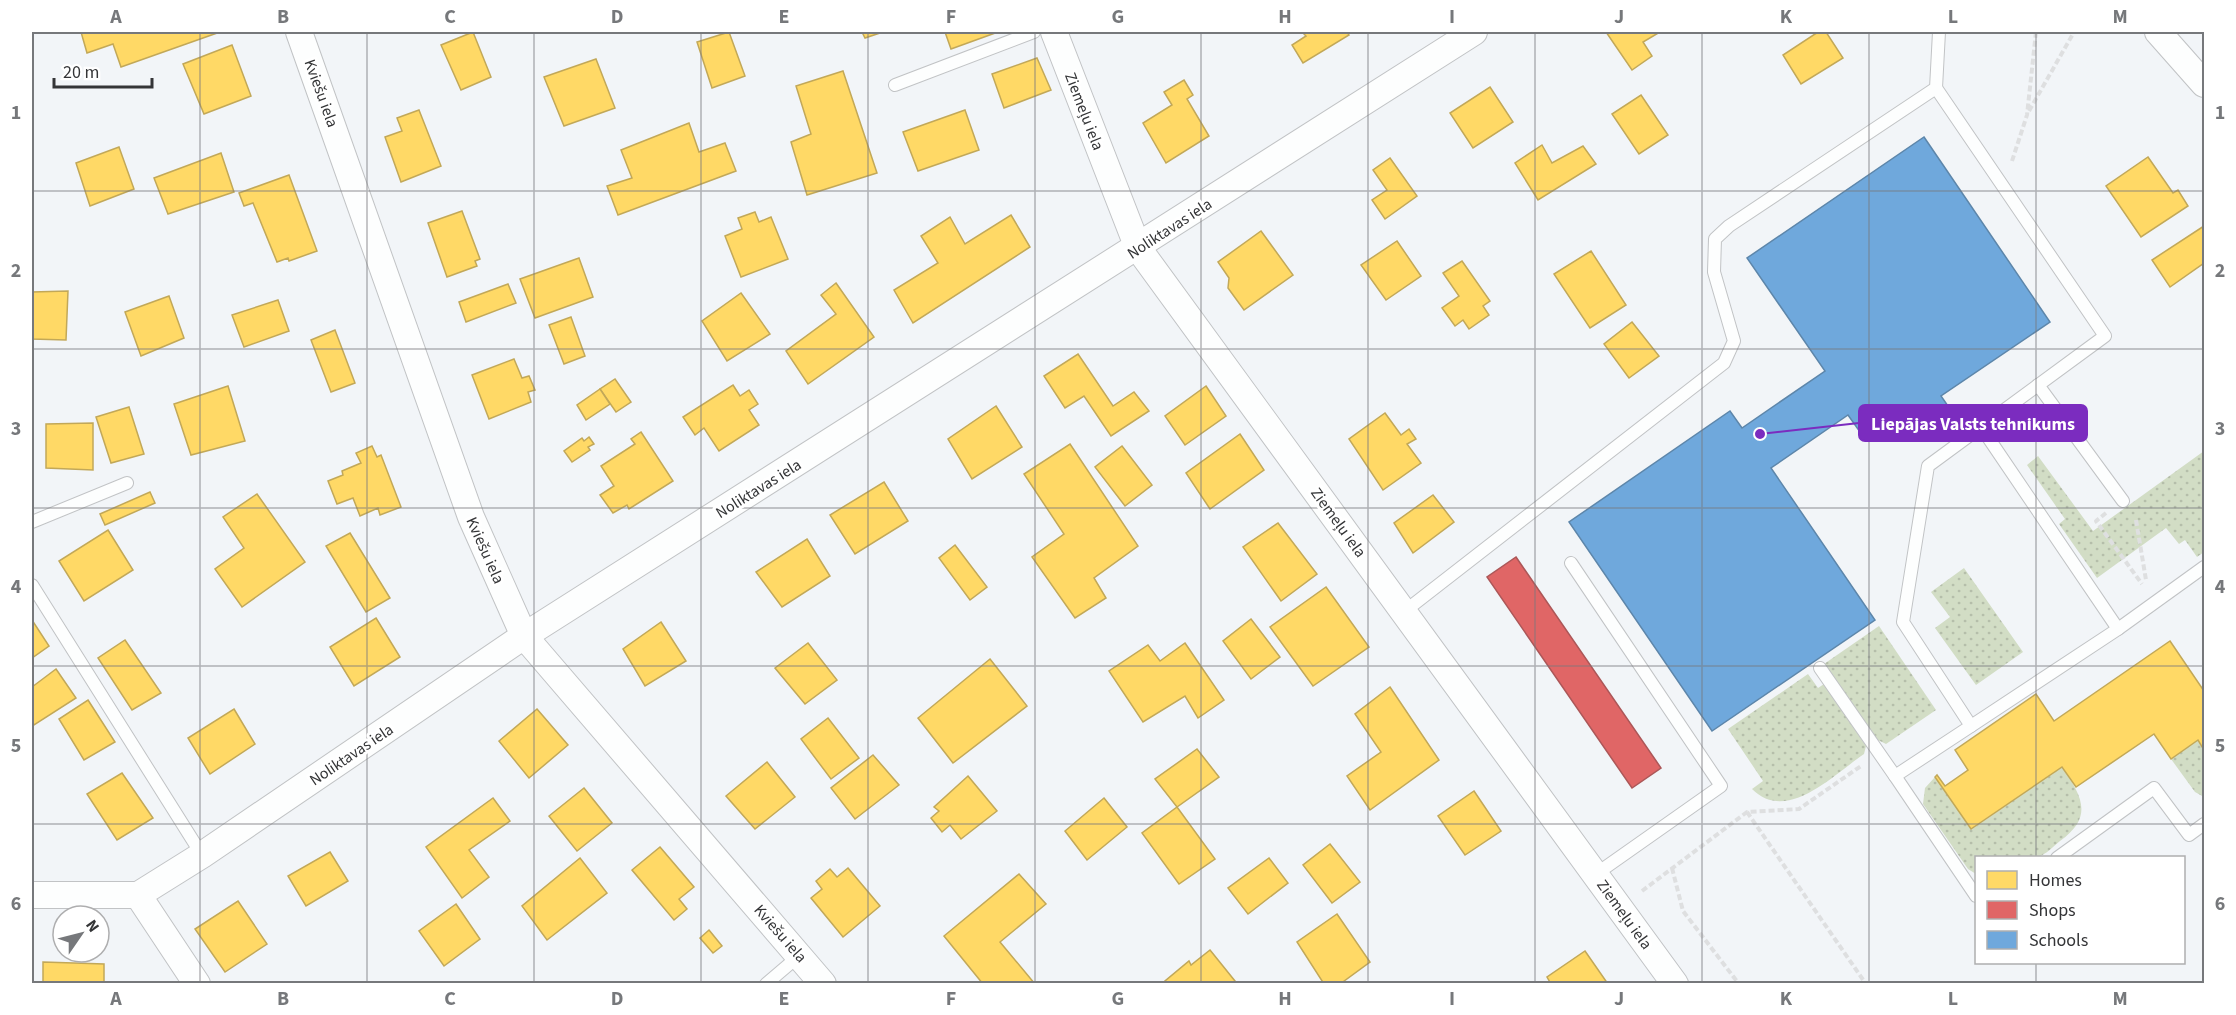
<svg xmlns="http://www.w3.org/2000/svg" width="2236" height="1015" viewBox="0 0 2236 1015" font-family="'Source Sans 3',sans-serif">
	<defs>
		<pattern id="grass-dots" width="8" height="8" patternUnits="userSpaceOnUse" patternTransform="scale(1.5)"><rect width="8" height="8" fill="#d2ddc5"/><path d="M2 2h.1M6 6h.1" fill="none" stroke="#b5beaa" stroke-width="1.8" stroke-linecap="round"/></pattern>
	</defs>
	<rect width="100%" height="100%" fill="#f2f5f8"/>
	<g fill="url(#grass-dots)">
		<path d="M2204 451V552L2197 557 2185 540 2179 544 2166 528 2097 578 2059 524 2065 519 2027 465 2038 456 2093 531Z"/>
		<path d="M1964 568 2023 652 1976 685 1935 628 1950 617 1931 592Z"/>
		<path d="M1879 626 1936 710 1886 744 1874 738 1824 664Z"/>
		<path d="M1808 674 1818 688 1824 684 1866 746 1864 754C1833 775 1787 824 1752 789L1763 781 1728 729Z"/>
		<path d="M2198 740 2204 750V797L2195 792 2171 759Z"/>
		<path d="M2062 767C2082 796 2094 817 2060 841 2054 846 2045 855 2038 857 2023 862 1993 857 1976 858V874L1968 869 1923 804 1925 788 1935 777 1972 829Z"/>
	</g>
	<g fill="#ffd966" stroke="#c2a858" stroke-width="1.5">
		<path d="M81 32H220L121 67 113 44 87 53Z"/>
		<path d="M473 32 491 77 461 90 441 45Z"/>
		<path d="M729 32 745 76 712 88 697 42Z"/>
		<path d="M862 32H883L865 38Z"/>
		<path d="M945 32H998L951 49Z"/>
		<path d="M1302 32H1347L1349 35 1303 63 1292 45 1306 36Z"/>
		<path d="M1606 32H1660L1643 42 1652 56 1632 70Z"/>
		<path d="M1818 32H1826L1843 58 1801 84 1783 55Z"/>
		<path d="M232 45 251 96 204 114 183 64Z"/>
		<path d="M1037 58 1051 90 1004 108 992 74Z"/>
		<path d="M596 59 615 108 564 126 544 77Z"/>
		<path d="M843 71 877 173 807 195 791 142 811 134 796 86Z"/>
		<path d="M1184 80 1193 95 1187 99 1209 136 1166 163 1143 123 1172 105 1164 92Z"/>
		<path d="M1490 87 1513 122 1473 148 1450 113Z"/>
		<path d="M1641 95 1668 135 1639 154 1612 114Z"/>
		<path d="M419 110 441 166 401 182 385 137 402 131 397 118Z"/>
		<path d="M965 110 979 150 918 171 903 132Z"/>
		<path d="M689 123 699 152 725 143 736 171 618 215 607 186 632 178 621 150Z"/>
		<path d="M1542 145 1552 163 1583 146 1596 164 1538 200 1515 163Z"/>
		<path d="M119 147 134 189 90 206 76 163Z"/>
		<path d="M221 153 234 192 168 214 154 178Z"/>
		<path d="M2148 157 2173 193 2178 190 2188 206 2141 237 2106 186Z"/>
		<path d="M1390 158 1417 196 1385 219 1372 200 1387 190 1373 170Z"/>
		<path d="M289 175 317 251 289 261 288 258 277 262 253 203 244 206 239 193Z"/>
		<path d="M462 211 480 259 475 261 477 266 447 277 428 223Z"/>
		<path d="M755 212 759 222 771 217 788 259 741 277 725 236 742 229 738 218Z"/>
		<path d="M1011 215 1030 247 913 323 894 290 938 263 921 236 950 217 965 244Z"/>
		<path d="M2204 226V263L2170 287 2152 260Z"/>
		<path d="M1261 231 1293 275 1244 310 1228 288 1229 278 1218 262Z"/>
		<path d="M1397 241 1421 276 1386 300 1361 265Z"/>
		<path d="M1591 251 1626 305 1590 328 1554 274Z"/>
		<path d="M579 258 593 297 535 318 520 279Z"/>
		<path d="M1462 261 1490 301 1483 306 1489 315 1469 329 1463 320 1455 326 1442 308 1459 296 1443 273Z"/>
		<path d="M836 283 874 337 808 384 786 351 836 314 821 295Z"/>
		<path d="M508 284 516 303 466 322 459 302Z"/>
		<path d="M68 291 66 340 32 339V292Z"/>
		<path d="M741 293 770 334 727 361 702 321Z"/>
		<path d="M169 296 184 338 141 356 125 312Z"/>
		<path d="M278 300 289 331 244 347 232 315Z"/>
		<path d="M571 317 585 356 564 364 549 325Z"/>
		<path d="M1632 322 1659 356 1629 378 1604 344Z"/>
		<path d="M335 330 355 383 331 392 311 340Z"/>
		<path d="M1078 354 1113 406 1134 392 1149 411 1111 436 1084 396 1065 408 1044 376Z"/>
		<path d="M514 359 522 378 529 376 535 390 528 392 531 402 489 419 472 375Z"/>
		<path d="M615 379 631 402 616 412 600 389Z"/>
		<path d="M733 385 740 396 749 390 758 404 749 410 759 425 719 451 704 428 695 435 683 417Z"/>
		<path d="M228 386 245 441 191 455 174 404Z"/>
		<path d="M1206 386 1226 416 1185 445 1165 416Z"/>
		<path d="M600 389 610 404 586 420 577 405Z"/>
		<path d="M996 406 1022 447 972 479 948 439Z"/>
		<path d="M129 407 144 454 111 463 96 417Z"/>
		<path d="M1385 413 1401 435 1409 429 1416 439 1407 444 1421 463 1383 490 1349 439Z"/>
		<path d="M93 423V470L46 468V424Z"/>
		<path d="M641 432 673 481 629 509 627 505 613 513 600 495 614 486 601 466 635 444 631 439Z"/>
		<path d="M1240 434 1264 470 1210 509 1186 473Z"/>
		<path d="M589 437 594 444 588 447 590 450 572 462 564 451 582 438 584 441Z"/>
		<path d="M1070 444 1138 546 1094 578 1106 598 1075 618 1032 557 1064 534 1024 474Z"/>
		<path d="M372 446 377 457 381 455 401 507 380 515 378 508 360 516 353 498 337 504 328 481 343 475 342 471 361 463 356 453Z"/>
		<path d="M1122 446 1152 485 1125 506 1095 467Z"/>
		<path d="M884 482 908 521 855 554 830 515Z"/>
		<path d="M150 492 155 503 105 525 100 514Z"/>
		<path d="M257 494 305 562 242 607 215 569 244 548 223 517Z"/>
		<path d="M1433 495 1454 522 1413 553 1394 523Z"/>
		<path d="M1278 523 1317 574 1281 601 1243 547Z"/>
		<path d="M108 530 133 570 84 601 59 561Z"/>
		<path d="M350 533 390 598 366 612 326 546Z"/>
		<path d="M807 539 830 576 782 607 756 572Z"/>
		<path d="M955 545 987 587 970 600 939 558Z"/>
		<path d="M1326 587 1369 647 1313 686 1270 627Z"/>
		<path d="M376 618 400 657 354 686 330 647Z"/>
		<path d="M1251 619 1280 657 1251 679 1223 641Z"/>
		<path d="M32 620 49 646 32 658Z"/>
		<path d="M661 622 686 661 645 686 623 649Z"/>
		<path d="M125 640 161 693 132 710 98 658Z"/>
		<path d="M2170 641 2204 691V750L2198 740 2171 759 2154 734 2076 787 2062 767 1971 829 1935 777 1937 775 1945 786 1968 770 1955 750 2036 694 2054 721Z"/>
		<path d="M808 643 837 680 805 704 775 668Z"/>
		<path d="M1185 643 1224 700 1198 718 1185 696 1143 722 1109 671 1148 645 1160 661Z"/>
		<path d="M990 659 1027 706 953 763 918 718Z"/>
		<path d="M56 669 76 698 34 725 32 721V687Z"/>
		<path d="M1390 687 1439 760 1370 810 1347 776 1381 752 1355 714Z"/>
		<path d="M88 700 115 742 84 760 59 719Z"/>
		<path d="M234 709 255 744 210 774 188 738Z"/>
		<path d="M537 709 568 745 529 778 499 741Z"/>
		<path d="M828 718 859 758 831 779 801 739Z"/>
		<path d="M1197 749 1219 777 1177 807 1155 779Z"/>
		<path d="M873 755 899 785 855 819 831 788Z"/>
		<path d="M767 762 795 797 755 829 726 796Z"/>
		<path d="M122 773 153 818 117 840 87 794Z"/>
		<path d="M968 776 997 811 961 839 950 825 942 832 931 818 939 811 934 807Z"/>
		<path d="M584 788 612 823 577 851 549 816Z"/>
		<path d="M1474 791 1501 831 1465 855 1438 816Z"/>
		<path d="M493 798 510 821 469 850 489 877 462 898 426 847Z"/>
		<path d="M1104 798 1127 827 1087 860 1065 831Z"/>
		<path d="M1177 807 1215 859 1179 884 1142 833Z"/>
		<path d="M1330 844 1360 882 1332 903 1303 865Z"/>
		<path d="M660 847 694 887 679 899 687 909 674 920 632 870Z"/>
		<path d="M330 852 348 881 306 906 288 876Z"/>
		<path d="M580 858 607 893 547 940 522 906Z"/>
		<path d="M1269 858 1288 883 1248 914 1228 888Z"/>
		<path d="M848 868 880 906 843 937 811 898 822 889 816 881 830 869 837 877Z"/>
		<path d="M1019 874 1046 904 1000 942 1035 984H983L944 936Z"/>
		<path d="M238 901 267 944 225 972 195 929Z"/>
		<path d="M456 904 480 939 444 966 419 931Z"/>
		<path d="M1337 914 1370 962 1340 984H1324L1297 942Z"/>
		<path d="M709 930 722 946 713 953 700 938Z"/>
		<path d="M1210 950 1235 981 1232 984H1167L1165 981 1189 961 1191 965Z"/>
		<path d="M1585 951 1608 984H1551L1547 977Z"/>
		<path d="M43 962 104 964V984H43Z"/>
	</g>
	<path fill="#e06666" stroke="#ac5758" stroke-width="1.5" d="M1516 557 1661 768 1632 788 1487 577Z"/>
	<path fill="#6fa8dc" stroke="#5d86aa" stroke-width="1.5" d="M1924 137 2050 322 1941 396 1948 406 1893 441 1884 426 1865 439 1848 415 1771 468 1875 620 1712 731 1569 522 1730 411 1742 428 1825 371 1747 258Z"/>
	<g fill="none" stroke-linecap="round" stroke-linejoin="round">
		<defs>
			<g id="lane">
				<path d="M895 85 1034 32"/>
				<path d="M1936 88 2105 336 1928 466 1903 622 1971 726 1895 776 1976 896"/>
				<path d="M2038 385 2123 501"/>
				<path d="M32 522 127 483"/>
				<path d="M1571 563 1721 786 1596 874"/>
				<path d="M32 585 202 855"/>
				<path d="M1405 611 1724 363 1734 341 1714 272 1715 239 1729 226 1936 88 1939 32"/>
				<path d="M2118 629 2204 567"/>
				<path d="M1820 668 1895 776"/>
				<path d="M1971 726 2118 629 1981 427"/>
				<path d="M2057 858 2154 788 2189 835 2204 824"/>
				<path d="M766 984 800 955"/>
			</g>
			<g id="street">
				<path d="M299 32 471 517 524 636 823 984"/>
				<path d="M1054 32 1138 248 1675 984"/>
				<path d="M2158 32 2204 84"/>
				<path d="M32 895H138L202 855 524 636 1474 32"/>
				<path d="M138 895 197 984"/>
			</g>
		</defs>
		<use href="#lane" stroke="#c1c3c5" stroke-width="14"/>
		<use href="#street" stroke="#c1c3c5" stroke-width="28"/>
		<g stroke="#dedfe0" stroke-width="4" stroke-dasharray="6 3" stroke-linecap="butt">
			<path d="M2029 111 2074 32"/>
			<path d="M2012 161 2027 115 2036 32"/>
			<path d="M2106 513 2096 521 2142 584"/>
			<path d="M2136 520 2146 580"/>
			<path d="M1747 812 1866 984"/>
			<path d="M1672 868 1683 911 1739 984"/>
			<path d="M1642 891 1747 812 1799 809 1861 766"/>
		</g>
		<use href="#lane" stroke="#fdfefe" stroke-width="12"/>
		<use href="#street" stroke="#fdfefe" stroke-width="26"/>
	</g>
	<path fill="none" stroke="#76787b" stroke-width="1.5" stroke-opacity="0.55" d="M200 32V984M367 32V984M534 32V984M701 32V984M868 32V984M1035 32V984M1201 32V984M1368 32V984M1535 32V984M1702 32V984M1869 32V984M2036 32V858M32 191H2204M32 349H2204M32 508H2204M32 666H2204M32 824H2204M2036 962V984"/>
	<g text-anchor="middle" stroke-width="6" stroke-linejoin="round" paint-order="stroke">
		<g font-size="16" fill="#343537" stroke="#fff">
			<text transform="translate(322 93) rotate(70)" y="6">Kviešu iela</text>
			<text transform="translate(1085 111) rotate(69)" y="6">Ziemeļu iela</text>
			<text transform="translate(1169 228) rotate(-33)" y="6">Noliktavas iela</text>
			<text transform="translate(758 488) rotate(-32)" y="6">Noliktavas iela</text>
			<text transform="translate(1339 522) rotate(54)" y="6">Ziemeļu iela</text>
			<text transform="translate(486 550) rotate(66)" y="6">Kviešu iela</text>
			<text transform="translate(351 754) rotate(-34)" y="6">Noliktavas iela</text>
			<text transform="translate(1625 914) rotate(54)" y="6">Ziemeļu iela</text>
			<text transform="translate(781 933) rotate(49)" y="6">Kviešu iela</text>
		</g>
	</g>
	<path fill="none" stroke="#7b2cbf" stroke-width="2" d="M1760 434L1859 423"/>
	<circle fill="#7b2cbf" stroke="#fff" stroke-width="2" cx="1760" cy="434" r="6"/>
	<rect fill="#7b2cbf" stroke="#7b2cbf" stroke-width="2" x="1859" y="405" width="228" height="36" rx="6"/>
	<g font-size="18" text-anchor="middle" font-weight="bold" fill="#fff">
		<text x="1973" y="430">Liepājas Valsts tehnikums</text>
	</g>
	<rect width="2236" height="1015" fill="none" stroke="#ffffff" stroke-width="66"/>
	<rect x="1975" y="856" width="210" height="108" fill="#ffffff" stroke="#aeaeaf" stroke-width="1.5"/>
	<rect x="1987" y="871" width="30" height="18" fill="#ffd966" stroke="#aeaeaf" stroke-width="1.5"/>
	<text x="2029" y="886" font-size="18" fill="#343537">Homes</text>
	<rect x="1987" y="901" width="30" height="18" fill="#e06666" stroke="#aeaeaf" stroke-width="1.5"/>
	<text x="2029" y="916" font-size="18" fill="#343537">Shops</text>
	<rect x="1987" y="931" width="30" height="18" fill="#6fa8dc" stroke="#aeaeaf" stroke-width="1.5"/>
	<text x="2029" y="946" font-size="18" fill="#343537">Schools</text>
	<g transform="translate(81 934) rotate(55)"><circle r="28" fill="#ffffff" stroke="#aeaeaf" stroke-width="1.5"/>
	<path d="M0-4.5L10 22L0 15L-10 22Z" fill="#76787b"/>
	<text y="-9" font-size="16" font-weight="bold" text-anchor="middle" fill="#343537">N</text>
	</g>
	<path d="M54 78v9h98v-9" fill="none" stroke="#343537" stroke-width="3"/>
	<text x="63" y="78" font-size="18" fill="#343537" stroke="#ffffff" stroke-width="4.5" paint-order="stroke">20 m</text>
	<rect x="33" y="33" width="2170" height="949" fill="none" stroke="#76787b" stroke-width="2"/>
	<g font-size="20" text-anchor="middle" font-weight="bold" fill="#76787b">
		<text x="116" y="23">A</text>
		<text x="283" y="23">B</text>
		<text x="450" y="23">C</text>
		<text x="617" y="23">D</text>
		<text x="784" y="23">E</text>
		<text x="951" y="23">F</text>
		<text x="1118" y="23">G</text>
		<text x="1285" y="23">H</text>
		<text x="1452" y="23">I</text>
		<text x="1619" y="23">J</text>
		<text x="1786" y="23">K</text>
		<text x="1953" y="23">L</text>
		<text x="2120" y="23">M</text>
		<text x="16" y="119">1</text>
		<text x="2220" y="119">1</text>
		<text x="16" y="277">2</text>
		<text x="2220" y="277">2</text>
		<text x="16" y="435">3</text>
		<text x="2220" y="435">3</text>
		<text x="16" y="593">4</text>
		<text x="2220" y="593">4</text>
		<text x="16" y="752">5</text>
		<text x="2220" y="752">5</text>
		<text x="16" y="910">6</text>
		<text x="2220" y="910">6</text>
		<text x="116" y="1005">A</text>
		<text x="283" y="1005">B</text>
		<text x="450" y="1005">C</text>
		<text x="617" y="1005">D</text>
		<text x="784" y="1005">E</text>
		<text x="951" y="1005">F</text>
		<text x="1118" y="1005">G</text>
		<text x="1285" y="1005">H</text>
		<text x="1452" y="1005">I</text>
		<text x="1619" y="1005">J</text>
		<text x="1786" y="1005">K</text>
		<text x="1953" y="1005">L</text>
		<text x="2120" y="1005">M</text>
	</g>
</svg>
